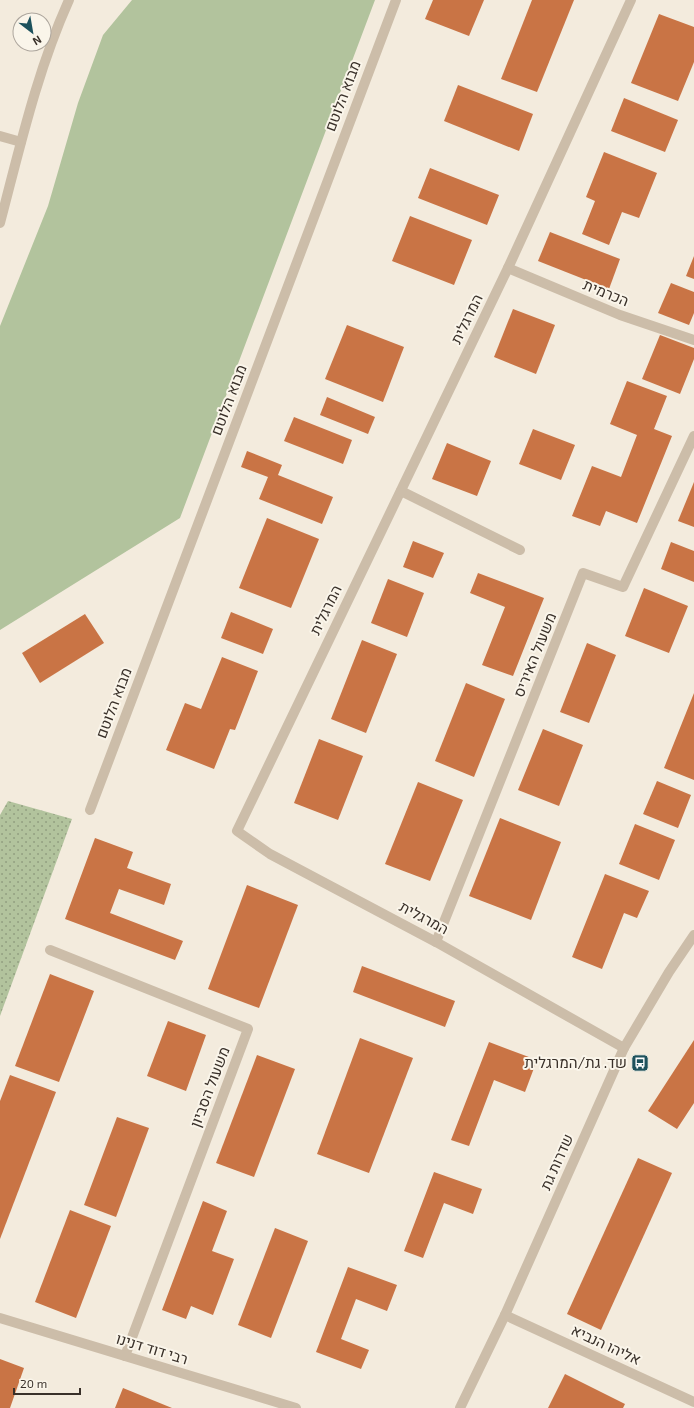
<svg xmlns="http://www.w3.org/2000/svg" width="694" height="1408" viewBox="0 0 694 1408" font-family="'Exo 2',Heebo,sans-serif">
	<defs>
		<pattern id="park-dots" width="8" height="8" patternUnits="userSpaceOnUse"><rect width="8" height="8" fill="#b2c39d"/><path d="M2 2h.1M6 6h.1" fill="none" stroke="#929f80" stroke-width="1.8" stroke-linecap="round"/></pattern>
	</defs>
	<rect width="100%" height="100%" fill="#f3ebdd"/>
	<path fill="#b2c39d" d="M132 0H375L180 518 0 630V326L48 206 78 103 103 35Z"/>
	<path fill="url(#park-dots)" d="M8 801 72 819 0 1016V815Z"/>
	<g fill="#c97445">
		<path d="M433 0H484L469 36 425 19Z"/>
		<path d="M532 0H574L537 92 501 79Z"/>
		<path d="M659 14 694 27V62L678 101 631 83Z"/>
		<path d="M458 85 533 114 519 151 444 121Z"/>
		<path d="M624 98 678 120 665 152 611 131Z"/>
		<path d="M604 152 657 173 639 218 622 212 609 245 582 234 595 201 586 197Z"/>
		<path d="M430 168 499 195 487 225 418 198Z"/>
		<path d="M410 216 472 240 454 285 392 261Z"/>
		<path d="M550 232 620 259 609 289 538 261Z"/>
		<path d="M694 256V279L686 276Z"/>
		<path d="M671 283 694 292V313L689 325 658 313Z"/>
		<path d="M513 309 555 325 536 374 494 357Z"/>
		<path d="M347 325 404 347 383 402 325 379Z"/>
		<path d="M660 335 694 348V359L680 394 642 379Z"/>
		<path d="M627 381 667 396 654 429 672 436 637 523 606 511 600 526 572 516 592 466 621 477 637 435 610 424Z"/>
		<path d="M327 397 375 417 368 434 320 415Z"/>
		<path d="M294 417 352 440 343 464 284 441Z"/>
		<path d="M533 429 575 445 561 480 519 464Z"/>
		<path d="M447 443 491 461 477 496 432 479Z"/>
		<path d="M247 451 282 465 278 475 333 497 322 524 259 499 268 477 241 467Z"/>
		<path d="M694 482V527L678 521Z"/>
		<path d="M267 518 319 539 291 608 239 588Z"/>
		<path d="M413 541 444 553 433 578 403 567Z"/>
		<path d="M671 542 694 551V582L661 569Z"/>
		<path d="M478 573 544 598 513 676 482 665 505 607 470 593Z"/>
		<path d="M388 579 424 593 407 637 371 623Z"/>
		<path d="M644 588 688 606 669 653 625 636Z"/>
		<path d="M231 612 273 629 263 654 221 638Z"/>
		<path d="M85 614 104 643 40 683 22 653Z"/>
		<path d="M362 640 397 654 366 733 331 719Z"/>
		<path d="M587 643 616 655 589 723 560 712Z"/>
		<path d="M222 657 258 671 235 730 230 729 214 769 166 750 185 703 201 709Z"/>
		<path d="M466 683 505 699 474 777 435 761Z"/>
		<path d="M694 693V780L664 768Z"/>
		<path d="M543 729 583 745 559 806 518 790Z"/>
		<path d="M319 739 363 756 338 820 294 803Z"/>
		<path d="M657 781 691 795 678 828 643 814Z"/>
		<path d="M418 782 463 800 430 881 385 864Z"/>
		<path d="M500 818 561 842 531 920 469 896Z"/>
		<path d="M635 824 675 840 659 880 619 864Z"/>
		<path d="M95 838 133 852 127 868 171 884 164 905 119 889 110 913 183 941 175 960 65 919Z"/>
		<path d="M605 874 649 891 637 918 624 913 602 969 572 957Z"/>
		<path d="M247 885 298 905 259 1008 208 989Z"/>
		<path d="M362 966 455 1001 445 1027 353 992Z"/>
		<path d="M50 974 94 991 59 1082 15 1066Z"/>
		<path d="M168 1021 206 1035 186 1091 147 1076Z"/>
		<path d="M360 1038 413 1058 369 1173 317 1154Z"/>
		<path d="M694 1040V1103L677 1129 648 1111Z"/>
		<path d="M489 1042 537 1060 525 1092 494 1080 469 1146 451 1140Z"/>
		<path d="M257 1055 295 1069 254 1177 216 1163Z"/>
		<path d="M10 1075 56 1092 0 1239V1101Z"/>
		<path d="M117 1117 149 1128 116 1217 84 1205Z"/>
		<path d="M638 1158 672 1173 601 1330 567 1314Z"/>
		<path d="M434 1172 482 1189 473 1214 444 1203 423 1258 404 1251Z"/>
		<path d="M203 1201 227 1211 212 1251 234 1259 213 1315 191 1306 186 1319 162 1310Z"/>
		<path d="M70 1210 111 1226 76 1318 35 1302Z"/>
		<path d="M275 1228 308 1241 271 1338 238 1325Z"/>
		<path d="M348 1267 397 1285 387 1311 356 1299 341 1339 369 1350 361 1369 316 1352Z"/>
		<path d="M0 1359 24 1368 10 1408H0Z"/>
		<path d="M565 1374 625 1404 623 1408H548Z"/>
		<path d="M123 1388 172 1408H115Z"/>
	</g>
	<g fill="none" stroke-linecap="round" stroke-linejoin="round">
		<g stroke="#ccbda9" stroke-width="10">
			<path d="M0 136 21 142"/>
			<path d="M0 223C20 147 37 71 69 0"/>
			<path d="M508 268 620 315 694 340"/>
			<path d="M401 491 520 550"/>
			<path d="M90 810 396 0"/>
			<path d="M436 942 583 573 623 587 694 436"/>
			<path d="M50 950 248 1029 125 1356"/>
			<path d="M624 1048 436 942 270 854 237 831 508 268 631 0"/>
			<path d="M505 1315 694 1402"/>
			<path d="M0 1318 296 1408"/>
			<path d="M460 1408 505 1315 624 1048 669 972 694 935"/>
		</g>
	</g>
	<defs>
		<symbol id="bus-square" viewBox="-11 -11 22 22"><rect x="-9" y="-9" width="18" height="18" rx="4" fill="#1d515c" stroke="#faf5ea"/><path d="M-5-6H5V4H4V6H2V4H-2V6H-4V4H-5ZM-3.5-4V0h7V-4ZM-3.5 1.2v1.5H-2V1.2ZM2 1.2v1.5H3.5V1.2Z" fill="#fff"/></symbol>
	</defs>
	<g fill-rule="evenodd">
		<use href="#bus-square" x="630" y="1053" width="20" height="20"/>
	</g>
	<g text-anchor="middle" stroke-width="4" stroke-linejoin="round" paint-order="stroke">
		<g font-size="15" fill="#393029" stroke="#faf5ea">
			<text transform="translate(343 96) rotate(-69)" y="5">מבוא הלוטם</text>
			<text transform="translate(606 293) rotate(22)" y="5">הכרמית</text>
			<text transform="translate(467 319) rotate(-64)" y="5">המרגלית</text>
			<text transform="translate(229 400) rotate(-69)" y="5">מבוא הלוטם</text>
			<text transform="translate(326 610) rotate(-64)" y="5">המרגלית</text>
			<text transform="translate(535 655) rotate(-68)" y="5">משעול האיריס</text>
			<text transform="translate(114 703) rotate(-69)" y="5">מבוא הלוטם</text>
			<text transform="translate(424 918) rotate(28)" y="5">המרגלית</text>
			<text transform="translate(210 1087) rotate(-69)" y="5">משעול הסביון</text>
			<text transform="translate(557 1162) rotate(-66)" y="5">שדרות גת</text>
			<text transform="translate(606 1345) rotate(25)" y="5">אליהו הנביא</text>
			<text transform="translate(152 1349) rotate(17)" y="5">רבי דוד דנינו</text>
		</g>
		<g font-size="15" fill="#393029" stroke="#faf5ea" text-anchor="end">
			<text x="627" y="1068">שד. גת/המרגלית</text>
		</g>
	</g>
	<g transform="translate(32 32) rotate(149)"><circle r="19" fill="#faf5ea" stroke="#ada69d"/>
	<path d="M0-3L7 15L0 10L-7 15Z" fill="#1d515c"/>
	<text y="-6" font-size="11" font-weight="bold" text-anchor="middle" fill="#393029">N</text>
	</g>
	<path d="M14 1388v6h66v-6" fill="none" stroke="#393029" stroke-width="2"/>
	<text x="20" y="1388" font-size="12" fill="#393029" stroke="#faf5ea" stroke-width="3" paint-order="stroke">20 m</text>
</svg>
